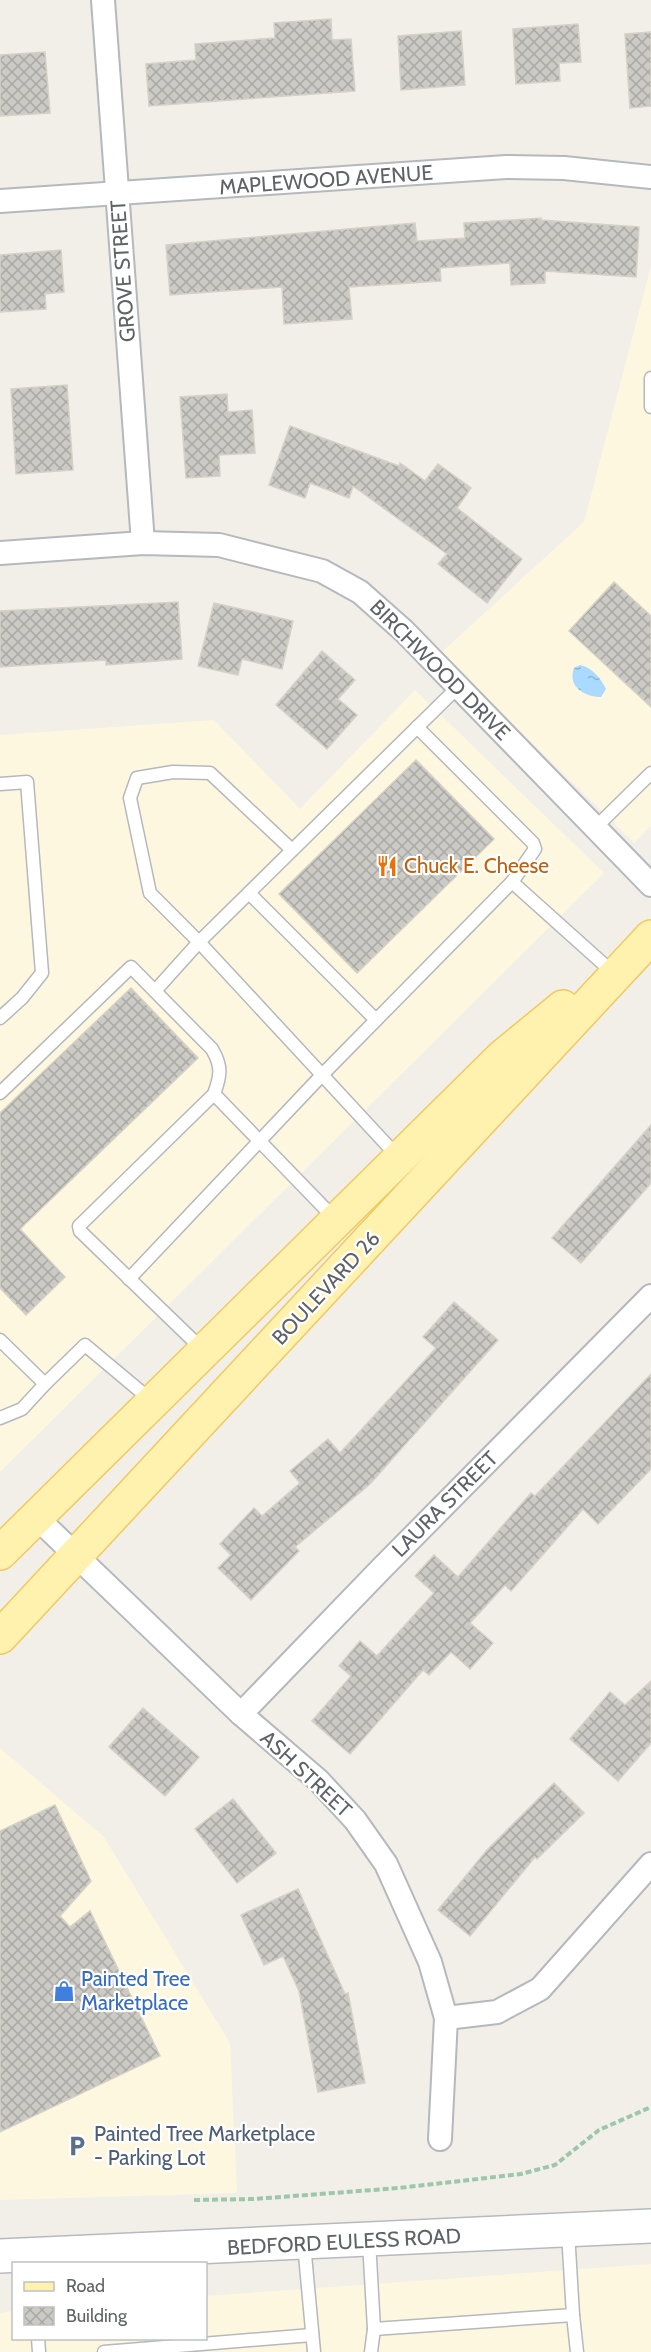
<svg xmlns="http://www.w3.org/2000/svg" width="651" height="2352" viewBox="0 0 651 2352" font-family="Cabin,sans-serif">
	<defs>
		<pattern id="water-ripples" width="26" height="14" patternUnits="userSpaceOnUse" patternTransform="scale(1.5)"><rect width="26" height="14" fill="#aadaff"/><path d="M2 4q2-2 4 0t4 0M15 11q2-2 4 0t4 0" fill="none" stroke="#8eb4d2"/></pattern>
		<pattern id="building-cross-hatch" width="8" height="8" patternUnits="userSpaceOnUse" patternTransform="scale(1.5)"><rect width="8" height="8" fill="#cccac5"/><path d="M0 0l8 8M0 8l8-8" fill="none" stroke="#a9a8a4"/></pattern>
	</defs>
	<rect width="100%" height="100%" fill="#f1efe8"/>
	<g fill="#fef7e0">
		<path d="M651 266V826L634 843 441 653 584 522Z"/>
		<path d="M415 690 604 873 0 1472V735L214 720 300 809Z"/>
		<path d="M0 1748 104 1837 230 2043 237 2193 0 2200Z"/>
		<path d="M651 2264V2352H0V2313L13 2311 14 2338H206V2296Z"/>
	</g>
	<path fill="url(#water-ripples)" d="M580 665C591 667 601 678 606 689L601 697C585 697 567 687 574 668Z"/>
	<g fill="url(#building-cross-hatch)" stroke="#d6d1c6" stroke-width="1.5">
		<path d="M331 19 332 40 351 39 355 91 149 106 146 64 196 60 195 44 275 38 274 23Z"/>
		<path d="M578 24 581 62 559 63 560 81 516 84 513 29Z"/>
		<path d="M461 31 465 85 401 90 398 36Z"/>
		<path d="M651 32V106L630 108 625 34Z"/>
		<path d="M45 52 50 113 0 116V55Z"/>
		<path d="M541 218V220L639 227 636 277 545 271V283L511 285 510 263 440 268 441 281 349 287 352 319 284 324 282 287 170 295 166 245 415 223 417 241 465 238 464 223Z"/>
		<path d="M61 250 64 292 45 294 46 309 0 312V255Z"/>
		<path d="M67 385 73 470 16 474 11 389Z"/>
		<path d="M227 394 228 412 252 410 255 453 219 455 220 476 186 478 180 397Z"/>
		<path d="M290 426 399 466 400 463 425 481 438 464 471 488 457 508 522 559 487 603 438 564 447 554 353 486 349 498 310 483 305 498 269 485Z"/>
		<path d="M614 582 651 616V707L569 631Z"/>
		<path d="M178 602 182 659 106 665V660L0 667V611Z"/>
		<path d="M214 603 293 621 282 669 242 659 238 675 198 666Z"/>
		<path d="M322 651 355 680 338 699 357 715 327 749 276 705Z"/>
		<path d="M416 760 494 839 357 973 279 894Z"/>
		<path d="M131 988 198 1058 20 1229 65 1277 26 1315 0 1288V1113Z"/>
		<path d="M651 1125V1183L581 1263 552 1238Z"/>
		<path d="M454 1302 498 1340 370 1484 295 1547 299 1551 251 1600 218 1568 231 1555 220 1544 254 1508 262 1516 300 1483 290 1471 328 1439 340 1453 436 1348 423 1337Z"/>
		<path d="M651 1374V1469L598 1524 583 1509 511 1591 505 1585 470 1623 493 1643 470 1669 451 1652 429 1675 423 1670 350 1754 312 1721 351 1676 339 1666 360 1641 377 1656 434 1593 415 1576 434 1555 458 1577 531 1493 535 1496Z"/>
		<path d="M651 1681V1743L618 1781 570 1739 610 1692 625 1705Z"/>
		<path d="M143 1708 199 1757 165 1796 109 1747Z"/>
		<path d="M554 1783 584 1813 537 1859 535 1857 470 1936 438 1910 487 1850Z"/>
		<path d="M233 1799 276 1853 237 1883 195 1829Z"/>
		<path d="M55 1805 91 1881 60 1916 70 1927 90 1911 160 2056 0 2132V1831Z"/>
		<path d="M298 1889 345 1994 348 1993 365 2083 318 2092 299 1991 283 1956 264 1965 241 1915Z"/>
	</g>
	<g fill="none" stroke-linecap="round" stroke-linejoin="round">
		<defs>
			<g id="lane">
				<path d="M651 378V407"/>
				<path d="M0 784 27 782 42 973 22 998 0 1018"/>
				<path d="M596 827 651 773"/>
				<path d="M512 882 609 969"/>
				<path d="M249 893 376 1020"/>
				<path d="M155 991 199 942 150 893 130 798 137 778 173 772 210 773 292 850"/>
				<path d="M0 1093 131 967 212 1049C222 1066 221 1075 214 1094L336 1220"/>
				<path d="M399 1158 199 942 459 686"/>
				<path d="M129 1279 322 1075 512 882 535 849 533 843 417 727"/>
				<path d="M0 1340 45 1384 85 1345 152 1401"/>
				<path d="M203 1350 80 1231 79 1226 214 1094"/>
				<path d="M0 1418 22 1409 45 1384"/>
				<path d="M369 2241 374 2329 573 2315 568 2232"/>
				<path d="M304 2244 314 2352"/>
				<path d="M573 2315 577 2352"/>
				<path d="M38 2338 39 2352"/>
				<path d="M104 2352 312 2335"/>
				<path d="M371 2352 374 2329"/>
			</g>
			<g id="street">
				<path d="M103 0 143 543"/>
				<path d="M0 201 506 167 564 168 651 177"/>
				<path d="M0 553 143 543 219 545 322 571 360 592 404 631 651 885"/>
				<path d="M36 1517 241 1714 318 1780 355 1820 386 1864 430 1962 446 2018 440 2139"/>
				<path d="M241 1714 382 1568 651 1296"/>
				<path d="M446 2018 497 2012 540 1989 651 1864"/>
			</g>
			<path id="secondary" d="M0 2256 651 2226"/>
			<g id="primary">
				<path d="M0 1553 502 1057 563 1007"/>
				<path d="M0 1637 651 937"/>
			</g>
		</defs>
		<use href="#lane" stroke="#b5b8bc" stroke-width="15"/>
		<use href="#street" stroke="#b5b8bc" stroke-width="26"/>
		<use href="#secondary" stroke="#b6babf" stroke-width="36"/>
		<use href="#primary" stroke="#f2c960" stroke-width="36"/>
		<path stroke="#9cc7a9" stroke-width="4" stroke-dasharray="6 3" stroke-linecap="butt" d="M194 2200 254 2199 399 2188 521 2174 555 2165 599 2130 651 2107"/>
		<use href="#lane" stroke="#fff" stroke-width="12"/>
		<use href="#street" stroke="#fff" stroke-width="22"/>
		<use href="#secondary" stroke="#fff" stroke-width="33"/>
		<use href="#primary" stroke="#fff2af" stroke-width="33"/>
	</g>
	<defs>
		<symbol id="restaurant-bare" viewBox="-9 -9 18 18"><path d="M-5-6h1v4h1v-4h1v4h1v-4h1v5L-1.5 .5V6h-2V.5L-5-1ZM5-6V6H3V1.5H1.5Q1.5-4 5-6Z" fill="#e8710a" stroke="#fff" stroke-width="2.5" paint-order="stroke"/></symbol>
		<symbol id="shop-bare" viewBox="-9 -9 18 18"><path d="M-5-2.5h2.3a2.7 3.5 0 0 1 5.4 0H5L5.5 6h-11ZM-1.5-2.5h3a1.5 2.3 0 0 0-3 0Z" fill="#3f7fe0" stroke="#fff" stroke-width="2.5" paint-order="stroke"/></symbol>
		<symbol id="parking-bare" viewBox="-9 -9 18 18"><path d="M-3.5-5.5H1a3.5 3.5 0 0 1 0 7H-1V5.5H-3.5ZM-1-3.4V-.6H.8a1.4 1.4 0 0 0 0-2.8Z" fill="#5c6f8a" stroke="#fff" stroke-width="2.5" paint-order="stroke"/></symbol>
	</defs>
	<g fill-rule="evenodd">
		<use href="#restaurant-bare" x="372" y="851" width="30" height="30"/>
		<use href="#shop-bare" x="49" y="1976" width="30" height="30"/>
		<use href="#parking-bare" x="62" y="2131" width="30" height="30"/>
	</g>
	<g text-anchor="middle" stroke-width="4.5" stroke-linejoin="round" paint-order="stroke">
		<g font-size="21" fill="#5f6368" stroke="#fff">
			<text transform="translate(326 180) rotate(-4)" y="7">MAPLEWOOD AVENUE</text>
			<text transform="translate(123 271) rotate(-94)" y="7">GROVE STREET</text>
			<text transform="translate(440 670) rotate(45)" y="7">BIRCHWOOD DRIVE</text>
			<text transform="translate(326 1288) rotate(-47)" y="7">BOULEVARD 26</text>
			<text transform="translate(445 1504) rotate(-45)" y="7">LAURA STREET</text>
			<text transform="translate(306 1774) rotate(43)" y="7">ASH STREET</text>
			<text transform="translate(344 2242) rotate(-3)" y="7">BEDFORD EULESS ROAD</text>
		</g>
		<g font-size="21" fill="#c56008" stroke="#fff" text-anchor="start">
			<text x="404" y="873">Chuck E. Cheese</text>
		</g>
		<g font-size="21" fill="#366cbe" stroke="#fff" text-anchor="start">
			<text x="81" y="1986">Painted Tree<tspan x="81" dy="24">Marketplace</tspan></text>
		</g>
		<g font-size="21" fill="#4e5e75" stroke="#fff" text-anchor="start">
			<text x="94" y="2141">Painted Tree Marketplace<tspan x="94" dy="24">- Parking Lot</tspan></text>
		</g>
	</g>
	<rect x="12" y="2262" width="195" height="78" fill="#ffffff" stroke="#bfc1c3" stroke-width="1.5"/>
	<rect x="24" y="2282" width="30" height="9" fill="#fff2af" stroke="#bfc1c3" stroke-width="1.5"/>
	<text x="66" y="2292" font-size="18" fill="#5f6368">Road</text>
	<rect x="24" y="2307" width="30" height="18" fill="url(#building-cross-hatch)" stroke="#bfc1c3" stroke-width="1.5"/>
	<text x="66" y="2322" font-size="18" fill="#5f6368">Building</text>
</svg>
